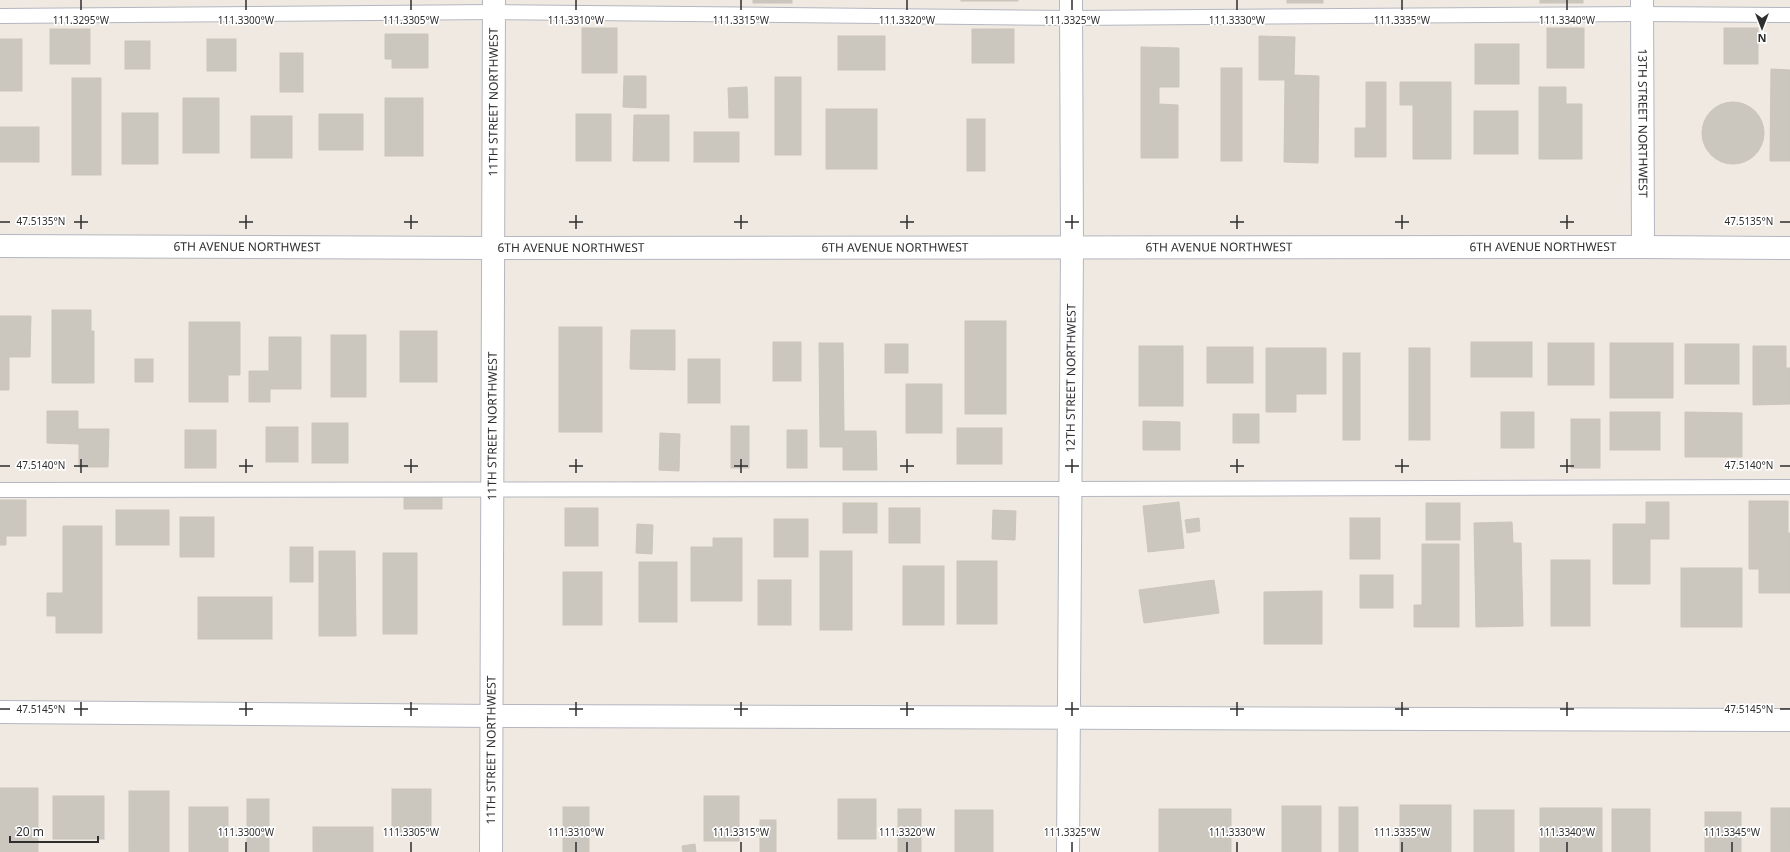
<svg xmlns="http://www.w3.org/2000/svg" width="1790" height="852" viewBox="0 0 1790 852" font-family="'Noto Sans',sans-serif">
	<rect width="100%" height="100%" fill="#efe9e1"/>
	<g fill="#cbc7bf" stroke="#cbc5ba">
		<rect x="753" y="0" width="39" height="3"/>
		<rect x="961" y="0" width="57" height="1"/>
		<rect x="1287" y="0" width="36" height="3"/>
		<rect x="1540" y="0" width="43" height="3"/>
		<rect x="582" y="28" width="35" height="45"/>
		<rect x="1547" y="28" width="37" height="40"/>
		<rect x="1724" y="28" width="34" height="36"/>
		<rect x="50" y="29" width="40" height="35"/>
		<rect x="972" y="29" width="42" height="34"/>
		<path d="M385 34H428V68H392V59H385Z"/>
		<rect x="838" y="36" width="47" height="34"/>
		<path d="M1259 36 1295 37 1294 75 1319 76 1318 163 1284 162 1285 80H1259Z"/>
		<rect x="0" y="39" width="22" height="52"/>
		<rect x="207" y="39" width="29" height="32"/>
		<rect x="125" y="41" width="25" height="28"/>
		<rect x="1475" y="44" width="44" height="40"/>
		<path d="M1141 47 1179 48V87H1159V104L1178 105V158H1141Z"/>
		<rect x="280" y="53" width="23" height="39"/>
		<rect x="1221" y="68" width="21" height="93"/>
		<path d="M1771 69 1790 70V161H1770Z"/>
		<path d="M624 76H646V108L623 107Z"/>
		<rect x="775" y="77" width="26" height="78"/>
		<rect x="72" y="78" width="29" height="97"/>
		<path d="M1366 82H1386V157H1355V128H1366Z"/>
		<path d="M1400 82H1451V159H1413V105H1400Z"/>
		<path d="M747 87 748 118H729L728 88Z"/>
		<path d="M1539 87H1566V104H1582V159H1539Z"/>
		<rect x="183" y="98" width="36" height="55"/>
		<rect x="385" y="98" width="38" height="58"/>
		<circle cx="1733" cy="133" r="31"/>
		<rect x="826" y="109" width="51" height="60"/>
		<rect x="1474" y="111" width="44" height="43"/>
		<rect x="122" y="113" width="36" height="51"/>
		<rect x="319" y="114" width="44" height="36"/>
		<rect x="576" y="114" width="35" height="47"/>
		<path d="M634 115H669V161H633Z"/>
		<rect x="251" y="116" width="41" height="42"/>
		<rect x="967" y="119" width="18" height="52"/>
		<rect x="0" y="127" width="39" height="35"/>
		<rect x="694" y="132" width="45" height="30"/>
		<path d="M52 310H91V331H94V383H52Z"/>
		<path d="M0 316H31L30 357H9V390H0Z"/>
		<rect x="965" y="321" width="41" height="93"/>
		<path d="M189 322H240V375H228V402H189Z"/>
		<rect x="559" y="327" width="43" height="105"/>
		<path d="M631 330H675V370L630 369Z"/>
		<rect x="400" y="331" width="37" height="51"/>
		<rect x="331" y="335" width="35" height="62"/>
		<path d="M269 337H301V389H270V402H249V371H269Z"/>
		<rect x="773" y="342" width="28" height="39"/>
		<rect x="1471" y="342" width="61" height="35"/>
		<path d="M819 343H843L844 431H876L877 470H843V447H820Z"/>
		<rect x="1548" y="343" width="46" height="42"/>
		<rect x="1610" y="343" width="63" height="55"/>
		<rect x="885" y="344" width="23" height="29"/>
		<rect x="1685" y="344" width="54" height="40"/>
		<rect x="1139" y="346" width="44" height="60"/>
		<path d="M1753 346H1786V368H1790V404L1753 405Z"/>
		<rect x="1207" y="347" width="46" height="36"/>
		<path d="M1266 348H1326V394H1296V412H1266Z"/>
		<rect x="1409" y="348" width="21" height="92"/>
		<rect x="1343" y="353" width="17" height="87"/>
		<rect x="135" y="359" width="18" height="23"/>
		<rect x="688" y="359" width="32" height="44"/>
		<rect x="906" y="384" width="36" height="49"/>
		<path d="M47 411H78V429H109L108 467H79V444L47 443Z"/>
		<rect x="1501" y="412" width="33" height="36"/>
		<rect x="1610" y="412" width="50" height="38"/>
		<path d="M1685 412 1742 413V457H1685Z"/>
		<rect x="1233" y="414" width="26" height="29"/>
		<rect x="1571" y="419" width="29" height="49"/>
		<path d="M1143 421 1180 422V450H1143Z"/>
		<rect x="312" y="423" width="36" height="40"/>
		<rect x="731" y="426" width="18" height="42"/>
		<rect x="266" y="427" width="32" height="35"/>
		<rect x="957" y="428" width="45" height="36"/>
		<rect x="185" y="430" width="31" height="38"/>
		<rect x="787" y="430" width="20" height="38"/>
		<path d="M660 433 680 434 679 471 659 470Z"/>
		<rect x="404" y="495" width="38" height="14"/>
		<path d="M0 500H26V536H6V545H0Z"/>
		<path d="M1749 501H1788V533H1790V593H1759V569H1749Z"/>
		<path d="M1179 502 1184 548 1148 552 1143 506Z"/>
		<path d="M1646 502H1669V539H1650V584H1613V524H1646Z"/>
		<rect x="843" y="503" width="34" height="30"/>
		<rect x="1426" y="503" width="34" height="37"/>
		<rect x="565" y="508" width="33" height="38"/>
		<rect x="889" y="508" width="31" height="35"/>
		<rect x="116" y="510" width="53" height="35"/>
		<path d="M993 510 1016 511 1015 540 992 539Z"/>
		<rect x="180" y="517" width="34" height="40"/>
		<path d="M1199 518 1200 531 1187 533 1185 520Z"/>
		<rect x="1350" y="518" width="30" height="41"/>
		<rect x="774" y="519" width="34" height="38"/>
		<path d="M1512 522 1513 543H1521L1523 626 1476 627 1474 523Z"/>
		<path d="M637 524 653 525 652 554 636 553Z"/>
		<path d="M63 526H102V633H56V616H47V593H63Z"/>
		<path d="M713 538H742V601H691V547H713Z"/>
		<path d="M1422 544H1459V627H1414V605H1422Z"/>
		<rect x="290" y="547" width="23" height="35"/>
		<path d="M319 551H355L356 636H319Z"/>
		<rect x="820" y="551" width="32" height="79"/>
		<rect x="383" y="553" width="34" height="81"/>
		<rect x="1551" y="560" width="39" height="66"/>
		<rect x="957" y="561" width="40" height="63"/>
		<rect x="639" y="562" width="38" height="60"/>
		<rect x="903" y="566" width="41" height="59"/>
		<rect x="1681" y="568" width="61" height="59"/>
		<rect x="563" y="572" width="39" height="53"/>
		<rect x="1360" y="575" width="33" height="33"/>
		<rect x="758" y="580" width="33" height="45"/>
		<path d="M1214 580 1219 613 1144 623 1139 590Z"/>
		<path d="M1322 591V644H1264V592Z"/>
		<rect x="198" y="597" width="74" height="42"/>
		<rect x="0" y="788" width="38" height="64"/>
		<rect x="392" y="789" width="39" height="43"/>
		<rect x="129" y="791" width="40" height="61"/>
		<rect x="53" y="796" width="51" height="43"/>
		<rect x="704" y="796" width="35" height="45"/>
		<rect x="247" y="799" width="22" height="53"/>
		<rect x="838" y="799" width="38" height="40"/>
		<rect x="1400" y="805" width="51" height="47"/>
		<rect x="1282" y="806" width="39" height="46"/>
		<rect x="189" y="807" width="39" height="45"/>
		<rect x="563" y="807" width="26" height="45"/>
		<rect x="1339" y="807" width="19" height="45"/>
		<rect x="1540" y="808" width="62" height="44"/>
		<rect x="1771" y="808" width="19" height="44"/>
		<rect x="898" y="809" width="23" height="43"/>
		<rect x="1159" y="809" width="72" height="43"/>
		<rect x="1612" y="809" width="38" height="43"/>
		<rect x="955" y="810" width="38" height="42"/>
		<rect x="1474" y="810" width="40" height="42"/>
		<rect x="1705" y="812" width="36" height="40"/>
		<rect x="760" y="820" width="16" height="32"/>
		<rect x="313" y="827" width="60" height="25"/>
		<path d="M695 844 696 852H683L682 846Z"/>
	</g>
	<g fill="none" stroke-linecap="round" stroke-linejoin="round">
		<defs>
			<g id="lane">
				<path d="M0 16 494 12 1071 18 1642 14 1790 15"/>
				<path d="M0 490 1070 489 1790 487"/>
			</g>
			<g id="street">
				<path id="s1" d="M1642 0 1643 247"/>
				<path id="s2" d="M0 246 492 248 1643 247 1790 248"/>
				<path d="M0 712 493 716 1790 720"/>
				<path id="s3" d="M491 852 494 0"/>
				<path id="s4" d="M1068 852 1072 247 1071 0"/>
			</g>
		</defs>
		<use href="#lane" stroke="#b4b7c1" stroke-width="16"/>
		<use href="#street" stroke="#b4b7c1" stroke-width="24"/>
		<use href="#lane" stroke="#fff" stroke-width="14"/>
		<use href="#street" stroke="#fff" stroke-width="22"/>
	</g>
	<path fill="none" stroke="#2e2e2e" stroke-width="1.5" d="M81 0V10M246 0V10M411 0V10M576 0V10M741 0V10M907 0V10M1072 0V10M1237 0V10M1402 0V10M1567 0V10M81 215V229M246 215V229M411 215V229M576 215V229M741 215V229M907 215V229M1072 215V229M1237 215V229M1402 215V229M1567 215V229M0 222H10M74 222H88M239 222H253M404 222H418M569 222H583M734 222H748M900 222H914M1065 222H1079M1230 222H1244M1395 222H1409M1560 222H1574M1780 222H1790M81 459V473M246 459V473M411 459V473M576 459V473M741 459V473M907 459V473M1072 459V473M1237 459V473M1402 459V473M1567 459V473M0 466H10M74 466H88M239 466H253M404 466H418M569 466H583M734 466H748M900 466H914M1065 466H1079M1230 466H1244M1395 466H1409M1560 466H1574M1780 466H1790M81 702V716M246 702V716M411 702V716M576 702V716M741 702V716M907 702V716M1072 702V716M1237 702V716M1402 702V716M1567 702V716M0 709H10M74 709H88M239 709H253M404 709H418M569 709H583M734 709H748M900 709H914M1065 709H1079M1230 709H1244M1395 709H1409M1560 709H1574M1780 709H1790M246 842V852M411 842V852M576 842V852M741 842V852M907 842V852M1072 842V852M1237 842V852M1402 842V852M1567 842V852M1732 842V852"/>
	<g text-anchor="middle" stroke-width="3.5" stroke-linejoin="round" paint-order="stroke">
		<g font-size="12" fill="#2e2e2e" stroke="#fff">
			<text dy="4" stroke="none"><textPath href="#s3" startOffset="750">11TH STREET NORTHWEST</textPath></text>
			<text dy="4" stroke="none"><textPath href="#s1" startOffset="123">13TH STREET NORTHWEST</textPath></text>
			<text dy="4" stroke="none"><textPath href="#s2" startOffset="247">6TH AVENUE NORTHWEST</textPath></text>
			<text dy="4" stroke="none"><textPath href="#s2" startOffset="895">6TH AVENUE NORTHWEST</textPath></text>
			<text dy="4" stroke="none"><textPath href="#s2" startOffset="1219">6TH AVENUE NORTHWEST</textPath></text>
			<text dy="4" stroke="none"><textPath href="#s2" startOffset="1543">6TH AVENUE NORTHWEST</textPath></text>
			<text dy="4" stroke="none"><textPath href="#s2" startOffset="571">6TH AVENUE NORTHWEST</textPath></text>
			<text dy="4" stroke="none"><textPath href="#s4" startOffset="474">12TH STREET NORTHWEST</textPath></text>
			<text dy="4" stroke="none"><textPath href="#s3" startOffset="426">11TH STREET NORTHWEST</textPath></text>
			<text dy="4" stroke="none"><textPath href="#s3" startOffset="102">11TH STREET NORTHWEST</textPath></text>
		</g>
	</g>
	<g font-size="10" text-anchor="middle" fill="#2e2e2e" stroke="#fff" stroke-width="3.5" stroke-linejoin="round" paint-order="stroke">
		<text x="81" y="24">111.3295°W</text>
		<text x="246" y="24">111.3300°W</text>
		<text x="411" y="24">111.3305°W</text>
		<text x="576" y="24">111.3310°W</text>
		<text x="741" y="24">111.3315°W</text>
		<text x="907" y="24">111.3320°W</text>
		<text x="1072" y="24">111.3325°W</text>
		<text x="1237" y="24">111.3330°W</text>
		<text x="1402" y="24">111.3335°W</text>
		<text x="1567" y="24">111.3340°W</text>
		<text x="1749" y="225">47.5135°N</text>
		<text x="41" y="225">47.5135°N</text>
		<text x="1749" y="469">47.5140°N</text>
		<text x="41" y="469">47.5140°N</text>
		<text x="1749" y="713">47.5145°N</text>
		<text x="41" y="713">47.5145°N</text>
		<text x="246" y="836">111.3300°W</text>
		<text x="411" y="836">111.3305°W</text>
		<text x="576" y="836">111.3310°W</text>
		<text x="741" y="836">111.3315°W</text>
		<text x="907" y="836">111.3320°W</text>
		<text x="1072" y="836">111.3325°W</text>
		<text x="1237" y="836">111.3330°W</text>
		<text x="1402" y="836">111.3335°W</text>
		<text x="1567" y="836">111.3340°W</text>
		<text x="1732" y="836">111.3345°W</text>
	</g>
	<g transform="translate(1762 28) rotate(180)" stroke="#ffffff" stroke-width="3" paint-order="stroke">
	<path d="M0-3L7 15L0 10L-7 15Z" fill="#2e2e2e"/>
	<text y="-6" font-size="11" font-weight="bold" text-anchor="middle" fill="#2e2e2e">N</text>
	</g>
	<path d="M10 836v6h88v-6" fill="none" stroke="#2e2e2e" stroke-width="2"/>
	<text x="16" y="836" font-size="12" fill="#2e2e2e" stroke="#ffffff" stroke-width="3" paint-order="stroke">20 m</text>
</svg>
